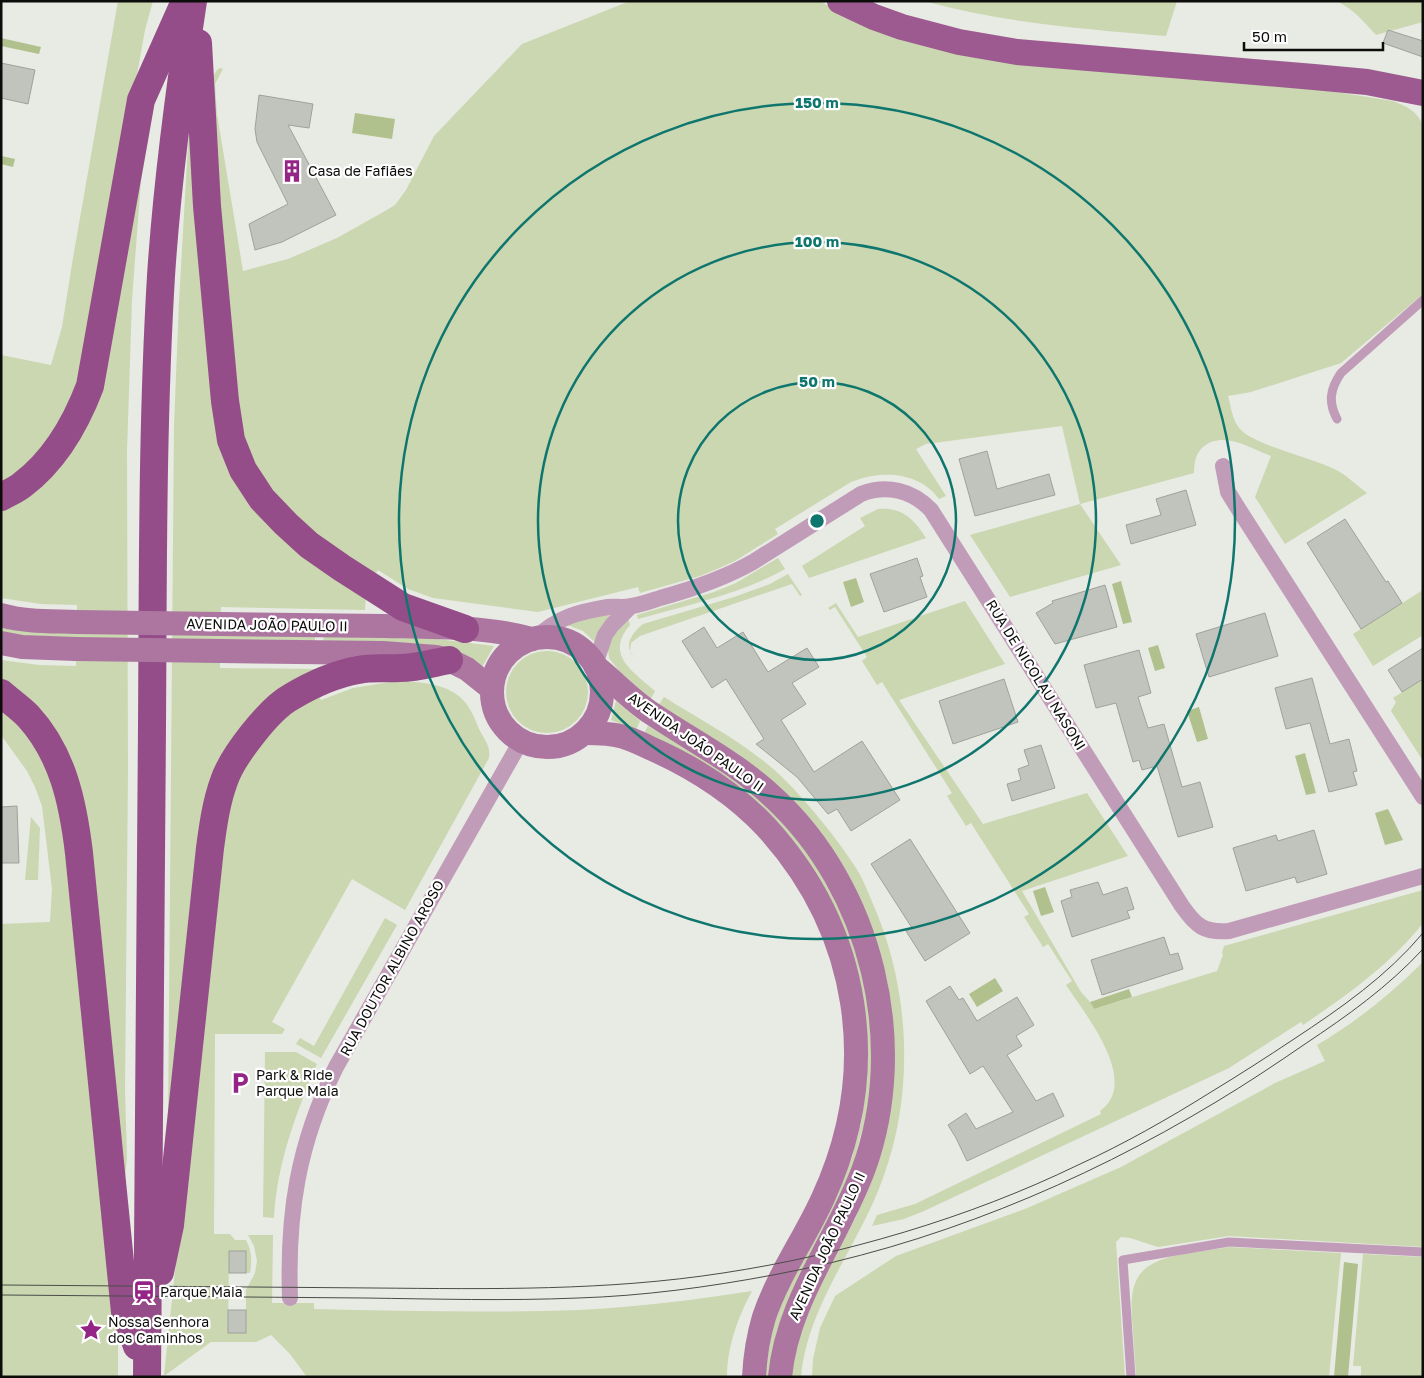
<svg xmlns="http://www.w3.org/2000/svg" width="1424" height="1378" viewBox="0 0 1424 1378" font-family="'Golos Text',sans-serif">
	<rect width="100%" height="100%" fill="#e8eae4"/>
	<g fill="#cad7b0">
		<path d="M118 1H153L145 30 82 380 54 438 1 487V355L51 365 62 327 73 258Z"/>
		<path d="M630 1H820L843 14 1393 101C1406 106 1417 111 1423 125V294L1341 363 1251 392 1228 396C1231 406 1232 420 1240 429 1254 445 1310 457 1332 468 1345 473 1356 485 1367 493L1285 544 1255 497 1271 456C1250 448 1223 430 1203 447 1196 453 1194 463 1194 473L1080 504 1121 565 1010 597 970 535 1080 504 1062 426 926 444 916 449 946 496 939 499C919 471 880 470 851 482L775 529 778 534 735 561 717 569 700 576 640 593 638 587 538 612 433 598 408 589 378 570 372 578 329 549 267 492 239 431 209 83 217 70 220 68 223 69 215 84 217 114 243 271 288 259 337 238 385 211 395 205 406 190 434 136 522 44Z"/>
		<path d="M924 1H1177L1166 36C1084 29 1004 23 924 1Z"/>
		<path d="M1336 1H1423V22L1376 35C1364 22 1353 8 1336 1Z"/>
		<path d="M190 111 223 439 366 594 365 610 221 607 220 633 315 635V642L220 640V668L316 669 236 742 168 1124 174 426 179 301Z"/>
		<path d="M150 130 141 180 132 300 127 451 128 770 125 1091 127 1158 125 1177 85 827 1 681V660L39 665 76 666V649L1 631V626L76 632 77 605 41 604 1 598V508L53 468Z"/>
		<path d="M878 509C902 507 914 519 926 538L809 578 802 566 865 526 860 518Z"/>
		<path d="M778 558 785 569C744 593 684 606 638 619L637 615 714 592 736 583Z"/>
		<path d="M788 574 802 595 800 596 792 584 640 636 631 643 630 651 634 658C623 645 632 633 643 624L734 597 770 584Z"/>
		<path d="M1423 590V635L1373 666 1353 634Z"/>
		<path d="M965 601 1005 664 899 700 983 824 1087 793 1128 856 1022 891 1081 992 1090 1002 1094 1009 1217 971 1223 955 1222 953 1224 946 1423 890V923C1390 965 1347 995 1303 1025L1301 1022 1229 1068 924 1211 904 1219 872 1226 877 1215 915 1204 1101 1114 1100 1111C1141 1082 1085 1014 1066 985L1072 981 1048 944 1043 947 1024 917 1029 914 971 823 966 826 947 796 952 793 882 682 877 685 862 661 867 657 835 607 830 610 828 608 836 603 858 637Z"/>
		<path d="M617 611 596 643 583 631 565 624Z"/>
		<path d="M628 617 630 625C604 655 634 672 655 691L650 700 626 680 609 658 608 649 613 633Z"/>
		<path d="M324 635 429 638 494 646 482 667 323 642Z"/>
		<circle cx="547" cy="692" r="41"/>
		<path d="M1423 679V761L1391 711 1396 702 1393 698Z"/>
		<path d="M397 681C420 682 448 683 464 701 471 709 475 719 479 729 484 739 491 746 489 758L405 910 352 879 272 1022 285 1029 282 1034H215L214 1234H230L235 1240H246C252 1251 252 1261 250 1273H246V1251H229L228 1332 246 1333V1290L255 1273 257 1261 254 1246 248 1235H273L272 1303H314V1309C402 1311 491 1313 579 1310 637 1307 695 1300 752 1291 738 1317 727 1347 727 1377H307L290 1354 271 1335 256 1342H211L164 1376 213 909 234 780 275 723 318 694 321 700 353 688Z"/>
		<path d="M664 697C704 722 749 745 783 778 810 805 835 836 856 868 863 879 868 892 873 904 910 988 915 1092 883 1178 859 1246 808 1303 801 1377H791L796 1346 813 1296 856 1217 881 1152 886 1131 893 1089V1027L891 1004 887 980 876 940 859 898 845 871 756 768 740 755 658 706Z"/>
		<path d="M616 701 640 721 636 730 611 720Z"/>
		<path d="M1 705 21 723 58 786 114 1272 118 1341V1377H1V924L50 922 52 889 42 806 35 787 27 771 1 735Z"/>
		<path d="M648 726C688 749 733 772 766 805 779 818 793 833 804 848 856 920 883 1016 869 1105 867 1119 861 1133 858 1146 855 1157 853 1169 849 1179 843 1193 835 1207 828 1220 802 1272 774 1318 769 1377H764L773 1326 784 1297 829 1212 852 1157 861 1124 866 1085 867 1045 864 1009 852 954 846 935 826 893 644 733Z"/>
		<path d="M31 817 40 828 38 880H25Z"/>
		<path d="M385 918 397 925 321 1058 296 1044 300 1038 314 1046Z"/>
		<path d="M1423 962V1247L1229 1236 1158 1247 1130 1238 1121 1237 1116 1242 1125 1377H812L813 1359 820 1328 835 1296 896 1256 1025 1209 1121 1167 1275 1083 1325 1061 1317 1045C1356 1022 1391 994 1423 962Z"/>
		<path d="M265 1052H296L317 1064C296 1113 277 1163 274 1218L263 1217Z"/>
		<path d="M1229 1247 1341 1253 1329 1377H1136C1135 1361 1134 1346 1133 1331 1131 1305 1127 1276 1154 1263 1173 1253 1208 1251 1229 1247Z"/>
		<path d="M1363 1254 1423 1257V1377H1361V1366H1353Z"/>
	</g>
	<g fill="#b0c18d">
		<path d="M1 38 41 47 39 54 1 46Z"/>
		<path d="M355 113 395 119 392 139 352 133Z"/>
		<path d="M1 156 15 159 13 167 1 164Z"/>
		<path d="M856 578 864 602 851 607 843 582Z"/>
		<path d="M1121 581 1132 622 1123 624 1112 584Z"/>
		<path d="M1158 645 1165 668 1155 671 1148 648Z"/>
		<path d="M1199 707 1208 739 1197 742 1187 711Z"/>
		<path d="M1305 753 1316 793 1306 795 1295 756Z"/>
		<path d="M1388 809 1403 840 1385 845 1375 813Z"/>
		<path d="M1045 887 1054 912 1041 916 1033 891Z"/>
		<path d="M995 978 1003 991 977 1007 969 994Z"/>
		<path d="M1129 989 1132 997 1094 1009 1090 1002Z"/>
		<path d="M1344 1262 1358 1264 1348 1377H1334Z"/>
	</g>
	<g fill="#c1c3bd" stroke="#9fa19b">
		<path d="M1388 30 1423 41V57L1383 43Z"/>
		<path d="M1 63 35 70 28 104 1 98Z"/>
		<path d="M259 95 313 104 309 128 288 125 336 215 282 242 255 250 249 224 288 204 257 142 255 129Z"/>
		<path d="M987 451 997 489 1049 474 1055 495 975 516 959 459Z"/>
		<path d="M1186 490 1196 525 1131 544 1126 525 1161 515 1156 499Z"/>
		<path d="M1345 519 1386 582 1388 581 1402 603 1361 629 1307 543Z"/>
		<path d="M917 558 923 576 920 577 927 597 884 612 870 574Z"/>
		<path d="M1105 585 1117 627 1055 644 1036 613 1053 603 1052 601Z"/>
		<path d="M1265 613 1278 656 1209 677 1196 634Z"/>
		<path d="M704 627 717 648 743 632 768 672 807 648 819 667 792 683 806 704 781 720 814 772 862 741 900 800 851 831 837 809 828 814 797 777 756 744 764 739 726 679 712 688 682 641Z"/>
		<path d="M1423 648V679L1402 692 1388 670Z"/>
		<path d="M1139 650 1151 693 1138 697 1148 728 1164 724 1182 787 1200 782 1213 827 1178 837 1157 766 1142 770 1139 760 1133 762 1116 703 1096 708 1084 665Z"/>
		<path d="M1312 678 1330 744 1349 739 1357 771 1353 772 1357 785 1329 792 1310 723 1286 729 1275 688Z"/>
		<path d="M1004 679 1018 722 953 744 939 701Z"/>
		<path d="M1041 745 1055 788 1012 801 1007 784 1021 780 1018 769 1029 765 1024 750Z"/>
		<path d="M17 806 19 863H1V807Z"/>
		<path d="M1314 830 1327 874 1297 883 1295 877 1246 891 1233 848 1276 835 1278 841Z"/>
		<path d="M910 839 970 933 925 961 906 931 912 928 871 864Z"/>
		<path d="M1098 882 1103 895 1127 887 1134 909 1127 911 1130 918 1072 937 1061 901 1072 897 1070 890Z"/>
		<path d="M1164 937 1170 955 1178 953 1183 969 1102 995 1091 960Z"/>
		<path d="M950 986 959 1000 963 998 977 1021 1017 997 1034 1025 1016 1036 1022 1046 1007 1055 1036 1101 1053 1093 1064 1116 967 1161 956 1138 948 1125 966 1113 976 1129 1013 1112 983 1066 970 1074 926 1001Z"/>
		<rect x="229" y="1251" width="17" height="22"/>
		<rect x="228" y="1310" width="18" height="23"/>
	</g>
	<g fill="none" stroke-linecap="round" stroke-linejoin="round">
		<g stroke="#c19cb9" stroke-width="9">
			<path d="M1337 419C1328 402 1330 389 1341 373L1423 300"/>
			<path d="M1131 1377 1123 1260 1229 1242 1423 1252"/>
		</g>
		<g stroke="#c19cb9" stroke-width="16">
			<path d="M1223 466 1228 492 1236 505 1423 797"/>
			<path d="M536 638C558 617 578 612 608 607 615 606 623 608 631 606 641 605 651 601 660 598 693 589 723 579 753 562L861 494C886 484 912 490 931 510L1182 906C1196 926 1204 933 1229 931L1423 876"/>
			<path d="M595 665 605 635 612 625 630 607"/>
			<path d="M290 1298C287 1213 298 1144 336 1067L521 741"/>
		</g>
		<g stroke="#ac76a1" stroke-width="24">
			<path d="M1 615C25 622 51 621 76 622"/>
			<path d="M220 624C275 625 330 625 384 626 433 627 484 626 532 639"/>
			<circle cx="547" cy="692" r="55"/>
			<path d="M1 643 22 647 76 649"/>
			<path d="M220 651 383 653 436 657 449 660 467 669 492 689"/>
			<path d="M596 667C615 682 631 700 651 713 693 741 737 763 774 798 872 889 909 1043 864 1168 838 1239 787 1300 780 1377"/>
			<path d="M584 733C597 733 611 733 624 737 633 740 642 744 650 748 693 767 734 793 766 827 861 931 882 1070 823 1198 805 1238 778 1275 764 1317 758 1337 755 1357 754 1377"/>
		</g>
		<path stroke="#9c5a90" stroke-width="26" d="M840 1 874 17 902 27 959 42 1017 52 1314 77 1367 82 1423 93"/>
		<g stroke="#944d88" stroke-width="28">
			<path d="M198 43 207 206 225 401 231 440 243 470 262 499 286 524 309 545 342 568 403 607 465 629"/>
			<path d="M1 497C8 493 16 490 22 485 54 461 76 423 90 386L141 100 182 8"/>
			<path d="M1 693C10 701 20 708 28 716 63 754 73 803 79 853L125 1312 137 1346"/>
			<path d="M160 1272 170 1225 210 848C213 826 216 803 224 781 232 757 269 709 291 697 311 685 336 674 358 670 372 667 386 669 400 668 416 668 433 663 449 660"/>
			<path d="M147 1377C150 1160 151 943 152 726 153 576 152 426 161 276 167 184 179 93 193 1"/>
		</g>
		<g stroke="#4b4c49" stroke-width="1">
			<path d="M1 1285C125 1286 250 1287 374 1288 490 1289 607 1291 723 1273 842 1255 969 1218 1078 1165 1124 1144 1168 1119 1211 1092 1239 1075 1267 1057 1294 1039 1341 1008 1387 976 1423 933"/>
			<path d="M1 1295C123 1296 244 1297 365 1298 436 1299 507 1301 578 1298 643 1296 709 1287 773 1275 930 1246 1080 1184 1216 1102 1246 1084 1276 1064 1305 1044 1347 1016 1388 987 1423 949"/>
		</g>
		<g stroke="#ac76a1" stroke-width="24">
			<path d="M76 622 220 624"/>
			<path d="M76 649 220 651"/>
		</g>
	</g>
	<g fill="none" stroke="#0f766e" stroke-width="2.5">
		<circle cx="817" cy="521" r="139"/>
		<circle cx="817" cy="521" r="279"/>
		<circle cx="817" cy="521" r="418"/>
	</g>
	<defs>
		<symbol id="building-bare" viewBox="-9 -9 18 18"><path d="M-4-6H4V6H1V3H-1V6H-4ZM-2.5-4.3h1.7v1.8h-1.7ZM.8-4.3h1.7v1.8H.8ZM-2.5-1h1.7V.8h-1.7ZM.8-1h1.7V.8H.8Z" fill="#942586" stroke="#fff" stroke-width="2.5" paint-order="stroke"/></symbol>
		<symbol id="parking-bare" viewBox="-9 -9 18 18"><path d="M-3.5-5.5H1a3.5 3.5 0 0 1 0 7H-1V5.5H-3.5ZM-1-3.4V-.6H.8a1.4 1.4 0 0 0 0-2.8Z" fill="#942586" stroke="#fff" stroke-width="2.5" paint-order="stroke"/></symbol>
		<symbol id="station-bare" viewBox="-9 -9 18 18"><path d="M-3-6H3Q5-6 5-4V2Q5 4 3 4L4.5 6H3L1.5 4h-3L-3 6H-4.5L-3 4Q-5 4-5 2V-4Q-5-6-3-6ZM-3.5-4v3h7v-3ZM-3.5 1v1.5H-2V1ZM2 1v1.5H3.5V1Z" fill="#942586" stroke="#fff" stroke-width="2.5" paint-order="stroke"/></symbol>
		<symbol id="sight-bare" viewBox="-9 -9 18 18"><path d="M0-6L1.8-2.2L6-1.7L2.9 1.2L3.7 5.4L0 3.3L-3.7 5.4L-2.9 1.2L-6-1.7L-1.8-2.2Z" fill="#942586" stroke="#fff" stroke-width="2.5" paint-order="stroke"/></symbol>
	</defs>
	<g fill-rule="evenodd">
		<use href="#building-bare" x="276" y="155" width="32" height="32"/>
		<use href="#parking-bare" x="224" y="1067" width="32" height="32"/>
		<use href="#station-bare" x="128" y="1276" width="32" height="32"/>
		<use href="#sight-bare" x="75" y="1314" width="32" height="32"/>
	</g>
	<g text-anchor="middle" stroke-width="4.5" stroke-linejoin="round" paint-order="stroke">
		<g font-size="14" fill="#0c0d0b" stroke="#fff" text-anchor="start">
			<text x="308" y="176">Casa de Fafiães</text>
			<text x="256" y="1080">Park &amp; Ride<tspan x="256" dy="16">Parque Maia</tspan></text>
			<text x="160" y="1297">Parque Maia</text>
			<text x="108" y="1327">Nossa Senhora<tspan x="108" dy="16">dos Caminhos</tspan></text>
		</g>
		<g font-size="14" fill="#0c0d0b" stroke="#fff">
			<text transform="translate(267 625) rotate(1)" y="5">AVENIDA JOÃO PAULO II</text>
			<text transform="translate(1036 675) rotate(58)" y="5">RUA DE NICOLAU NASONI</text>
			<text transform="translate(696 742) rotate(35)" y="5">AVENIDA JOÃO PAULO II</text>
			<text transform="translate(392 968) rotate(-61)" y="5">RUA DOUTOR ALBINO AROSO</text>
			<text transform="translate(827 1246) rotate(-65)" y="5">AVENIDA JOÃO PAULO II</text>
		</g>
	</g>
	<circle cx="817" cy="521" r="8" fill="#0f766e" stroke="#fff" stroke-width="2.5"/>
	<g font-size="15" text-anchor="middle" font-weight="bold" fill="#0f766e" stroke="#fff" stroke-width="4.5" stroke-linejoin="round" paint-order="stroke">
		<text x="817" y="108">150 m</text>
		<text x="817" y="247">100 m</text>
		<text x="817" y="387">50 m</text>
	</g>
	<rect width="1424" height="1378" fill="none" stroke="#0c0d0b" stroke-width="5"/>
	<path d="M1244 42v8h139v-8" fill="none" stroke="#0c0d0b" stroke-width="2.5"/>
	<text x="1252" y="42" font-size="15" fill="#0c0d0b" stroke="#ffffff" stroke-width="4" paint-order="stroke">50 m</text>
</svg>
